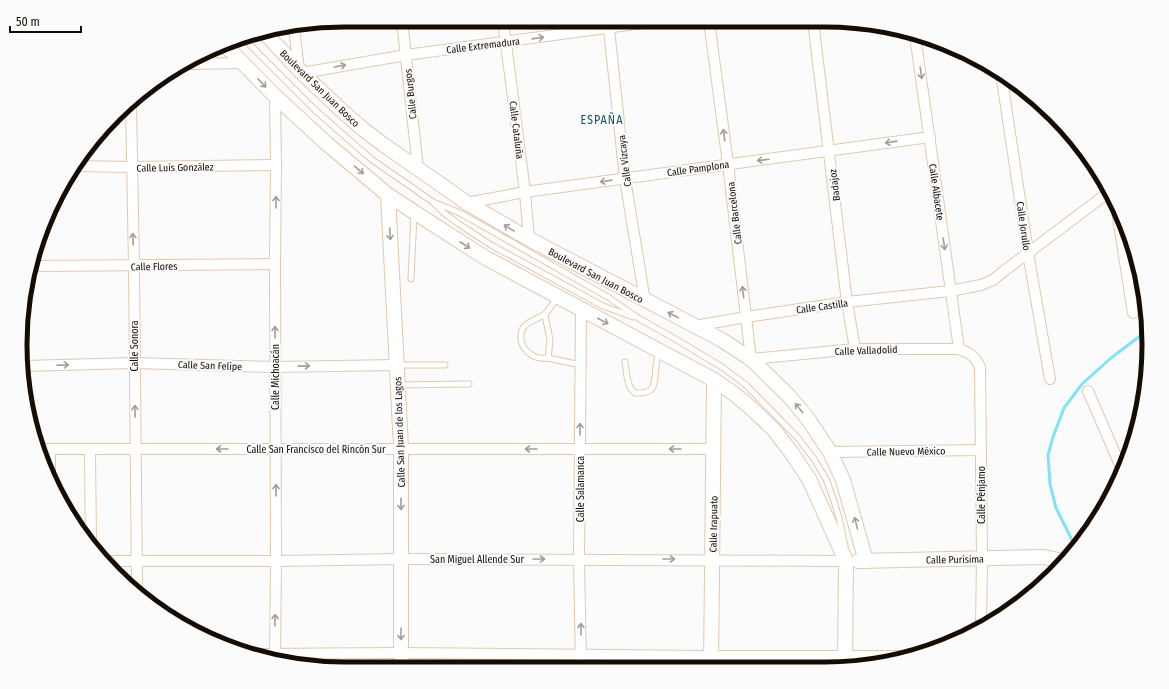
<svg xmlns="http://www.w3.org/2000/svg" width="1169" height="689" viewBox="0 0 1169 689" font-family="'Fira Sans Condensed',sans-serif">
	<rect width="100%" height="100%" fill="#fbfbfb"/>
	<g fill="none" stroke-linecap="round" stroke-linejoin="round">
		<path stroke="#7fe4f7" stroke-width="3" d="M1075 546 1056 508 1050 484 1048 455 1053 437 1064 408 1082 384 1111 358 1148 330"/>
		<defs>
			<g id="lane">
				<path d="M282 30 295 33"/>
				<path d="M242 37 315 110 371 159 433 202 444 213 459 224 491 245 603 306 633 317"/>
				<path d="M433 202 460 213 608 297 638 318 677 340 722 367 746 385 798 438 814 459 826 479 834 501 839 518 845 546"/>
				<path d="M411 279 414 213"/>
				<path d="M545 315 550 340 548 358C538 359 532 357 526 350 523 347 521 343 521 338 519 321 538 321 546 313 550 309 553 303 557 298"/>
				<path d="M548 358 581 365"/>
				<path d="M625 362C627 373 626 386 635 393 657 394 654 384 656 367 656 362 658 356 659 351"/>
				<path d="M398 365H445"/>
				<path d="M398 385 469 384"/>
			</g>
			<g id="street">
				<path d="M402 20 418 169"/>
				<path d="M503 20 525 192 529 239"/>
				<path d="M608 20 625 179 645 301"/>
				<path d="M709 21 728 164 751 359 855 349H959C970 353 975 356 980 367L982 558 981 628"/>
				<path d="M813 21 847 302 855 349"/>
				<path d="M294 28 299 70"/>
				<path d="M915 35 959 349"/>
				<path d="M191 64 242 63"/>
				<path d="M302 73 406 55 665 20"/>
				<path d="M1001 73 1028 253 1050 379"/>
				<path d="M275 96 276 165 275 264 276 561 275 659"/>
				<path d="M131 104 134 266 137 589"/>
				<path d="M74 166 131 167 276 165"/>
				<path d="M467 203 525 192 930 137"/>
				<path d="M1116 205 1133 313"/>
				<path d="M33 266 275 264"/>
				<path d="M695 326 746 317 847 302 950 291 981 285 993 280 1004 271 1109 192"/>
				<path d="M24 366 134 363 275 367 397 365"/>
				<path d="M1088 391 1123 472"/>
				<path d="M37 449H714"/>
				<path d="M50 449V473"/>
				<path d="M90 450 91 546"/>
				<path d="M830 452 981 450"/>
				<path d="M107 561H276L402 559 846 561"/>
				<path d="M253 654 401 653 710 656H909"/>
				<path d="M319 654V668"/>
				<path d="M581 668 579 559 581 309"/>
			</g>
			<g id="secondary">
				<path d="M265 33 302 73 341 110 364 130 384 145 467 203 529 239 722 340 751 359 789 396 808 419 830 452 843 480 866 561"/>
				<path d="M225 45 275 96 326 143 388 195 414 212 484 257 714 380 733 393 750 407 774 430 791 452 809 479 846 561 845 668"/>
				<path d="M388 195 401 448V653L403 668"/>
				<path d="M858 561 1044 557 1063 561"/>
				<path d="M711 668 714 380"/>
			</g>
		</defs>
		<use href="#lane" stroke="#e2c9ac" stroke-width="7"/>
		<use href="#street" stroke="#e2c9ac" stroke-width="12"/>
		<use href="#secondary" stroke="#e2c9ac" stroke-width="16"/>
		<use href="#lane" stroke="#fff" stroke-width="5"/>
		<use href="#street" stroke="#fff" stroke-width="10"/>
		<use href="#secondary" stroke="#fff" stroke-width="14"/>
	</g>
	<defs><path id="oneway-shaft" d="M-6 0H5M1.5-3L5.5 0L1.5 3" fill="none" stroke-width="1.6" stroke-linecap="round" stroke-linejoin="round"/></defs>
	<g stroke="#a19e9b">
		<use href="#oneway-shaft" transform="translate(538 38) rotate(-8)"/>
		<use href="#oneway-shaft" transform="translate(340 66) rotate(-10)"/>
		<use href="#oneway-shaft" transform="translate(921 73) rotate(82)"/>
		<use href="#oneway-shaft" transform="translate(262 83) rotate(46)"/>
		<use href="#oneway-shaft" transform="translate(724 135) rotate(-98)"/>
		<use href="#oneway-shaft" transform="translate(891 142) rotate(172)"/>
		<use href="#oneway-shaft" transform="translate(763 160) rotate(173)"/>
		<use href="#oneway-shaft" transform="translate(359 170) rotate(40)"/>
		<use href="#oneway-shaft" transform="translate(606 181) rotate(172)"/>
		<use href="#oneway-shaft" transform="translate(276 202) rotate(-89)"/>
		<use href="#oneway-shaft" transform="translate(509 228) rotate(-149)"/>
		<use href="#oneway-shaft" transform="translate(390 234) rotate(87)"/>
		<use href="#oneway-shaft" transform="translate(133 239) rotate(-92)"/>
		<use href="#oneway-shaft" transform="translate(944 244) rotate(82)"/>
		<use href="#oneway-shaft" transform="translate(465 245) rotate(33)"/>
		<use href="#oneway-shaft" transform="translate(743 292) rotate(-97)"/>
		<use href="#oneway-shaft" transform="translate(673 315) rotate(-153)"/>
		<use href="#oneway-shaft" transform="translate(603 321) rotate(28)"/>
		<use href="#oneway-shaft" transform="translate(275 332) rotate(-90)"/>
		<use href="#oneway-shaft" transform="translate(63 365) rotate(-2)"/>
		<use href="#oneway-shaft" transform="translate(304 366) rotate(-1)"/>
		<use href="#oneway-shaft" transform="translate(799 408) rotate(-129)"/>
		<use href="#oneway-shaft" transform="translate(135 411) rotate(-91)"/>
		<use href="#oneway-shaft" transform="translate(580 429) rotate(-89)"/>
		<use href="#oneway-shaft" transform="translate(222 449) rotate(180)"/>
		<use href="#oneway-shaft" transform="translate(531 449) rotate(-180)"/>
		<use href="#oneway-shaft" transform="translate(675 449) rotate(180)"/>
		<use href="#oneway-shaft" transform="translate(276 490) rotate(-90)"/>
		<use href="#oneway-shaft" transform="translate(401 504) rotate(90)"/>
		<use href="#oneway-shaft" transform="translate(856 523) rotate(-104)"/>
		<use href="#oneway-shaft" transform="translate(539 559)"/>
		<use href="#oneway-shaft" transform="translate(669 559)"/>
		<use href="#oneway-shaft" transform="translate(275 620) rotate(-89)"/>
		<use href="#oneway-shaft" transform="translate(581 629) rotate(-91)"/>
		<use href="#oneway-shaft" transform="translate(401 634) rotate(90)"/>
	</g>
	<g text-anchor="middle" stroke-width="4" stroke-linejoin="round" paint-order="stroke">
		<g font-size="10" fill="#150c04" stroke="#fbfbfb">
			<text transform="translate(483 45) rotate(-7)" y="4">Calle Extremadura</text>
			<text transform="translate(320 88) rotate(44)" y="4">Boulevard San Juan Bosco</text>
			<text transform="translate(410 94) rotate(-96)" y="4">Calle Burgos</text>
			<text transform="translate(517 130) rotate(83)" y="4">Calle Cataluña</text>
			<text transform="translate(624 161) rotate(-97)" y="4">Calle Vizcaya</text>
			<text transform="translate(175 167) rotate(-1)" y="4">Calle Luis González</text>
			<text transform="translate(698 168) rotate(-8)" y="4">Calle Pamplona</text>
			<text transform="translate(834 185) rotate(-97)" y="4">Badajoz</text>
			<text transform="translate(937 192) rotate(82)" y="4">Calle Albacete</text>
			<text transform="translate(734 213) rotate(-97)" y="4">Calle Barcelona</text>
			<text transform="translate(1024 226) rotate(82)" y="4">Calle Jorullo</text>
			<text transform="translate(154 266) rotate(-1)" y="4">Calle Flores</text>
			<text transform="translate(596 275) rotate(28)" y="4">Boulevard San Juan Bosco</text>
			<text transform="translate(822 306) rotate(-8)" y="4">Calle Castilla</text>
			<text transform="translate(134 346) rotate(-90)" y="4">Calle Sonora</text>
			<text transform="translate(866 350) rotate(-2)" y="4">Calle Valladolid</text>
			<text transform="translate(210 365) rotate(2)" y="4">Calle San Felipe</text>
			<text transform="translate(275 377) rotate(-90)" y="4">Calle Michoacán</text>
			<text transform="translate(399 432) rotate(-92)" y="4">Calle San Juan de los Lagos</text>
			<text x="316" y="453">Calle San Francisco del Rincón Sur</text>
			<text transform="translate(906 451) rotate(-1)" y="4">Calle Nuevo México</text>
			<text transform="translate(580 489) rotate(-90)" y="4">Calle Salamanca</text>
			<text transform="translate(981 495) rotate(-90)" y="4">Calle Pénjamo</text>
			<text transform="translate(713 524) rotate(-89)" y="4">Calle Irapuato</text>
			<text x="477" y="563">San Miguel Allende Sur</text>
			<text transform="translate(955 559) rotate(-1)" y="4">Calle Purísima</text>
		</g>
		<g font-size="12" letter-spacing="1" fill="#1b545e" stroke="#fbfbfb">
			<text x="602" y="124">ESPAÑA</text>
		</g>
	</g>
	<path d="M0 0H1169V689H0ZM344 27H825A317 317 0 0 1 1142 344V345A317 317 0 0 1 825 662H344A317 317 0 0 1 27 345V344A317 317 0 0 1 344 27Z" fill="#fbfbfb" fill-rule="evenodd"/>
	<path fill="none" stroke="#150c04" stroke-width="5" d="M344 27H825A317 317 0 0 1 1142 344V345A317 317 0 0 1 825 662H344A317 317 0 0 1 27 345V344A317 317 0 0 1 344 27Z"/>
	<path d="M10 26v6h71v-6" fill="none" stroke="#150c04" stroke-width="2"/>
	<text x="16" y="26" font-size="12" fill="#150c04" stroke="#fbfbfb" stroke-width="3" paint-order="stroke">50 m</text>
</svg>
